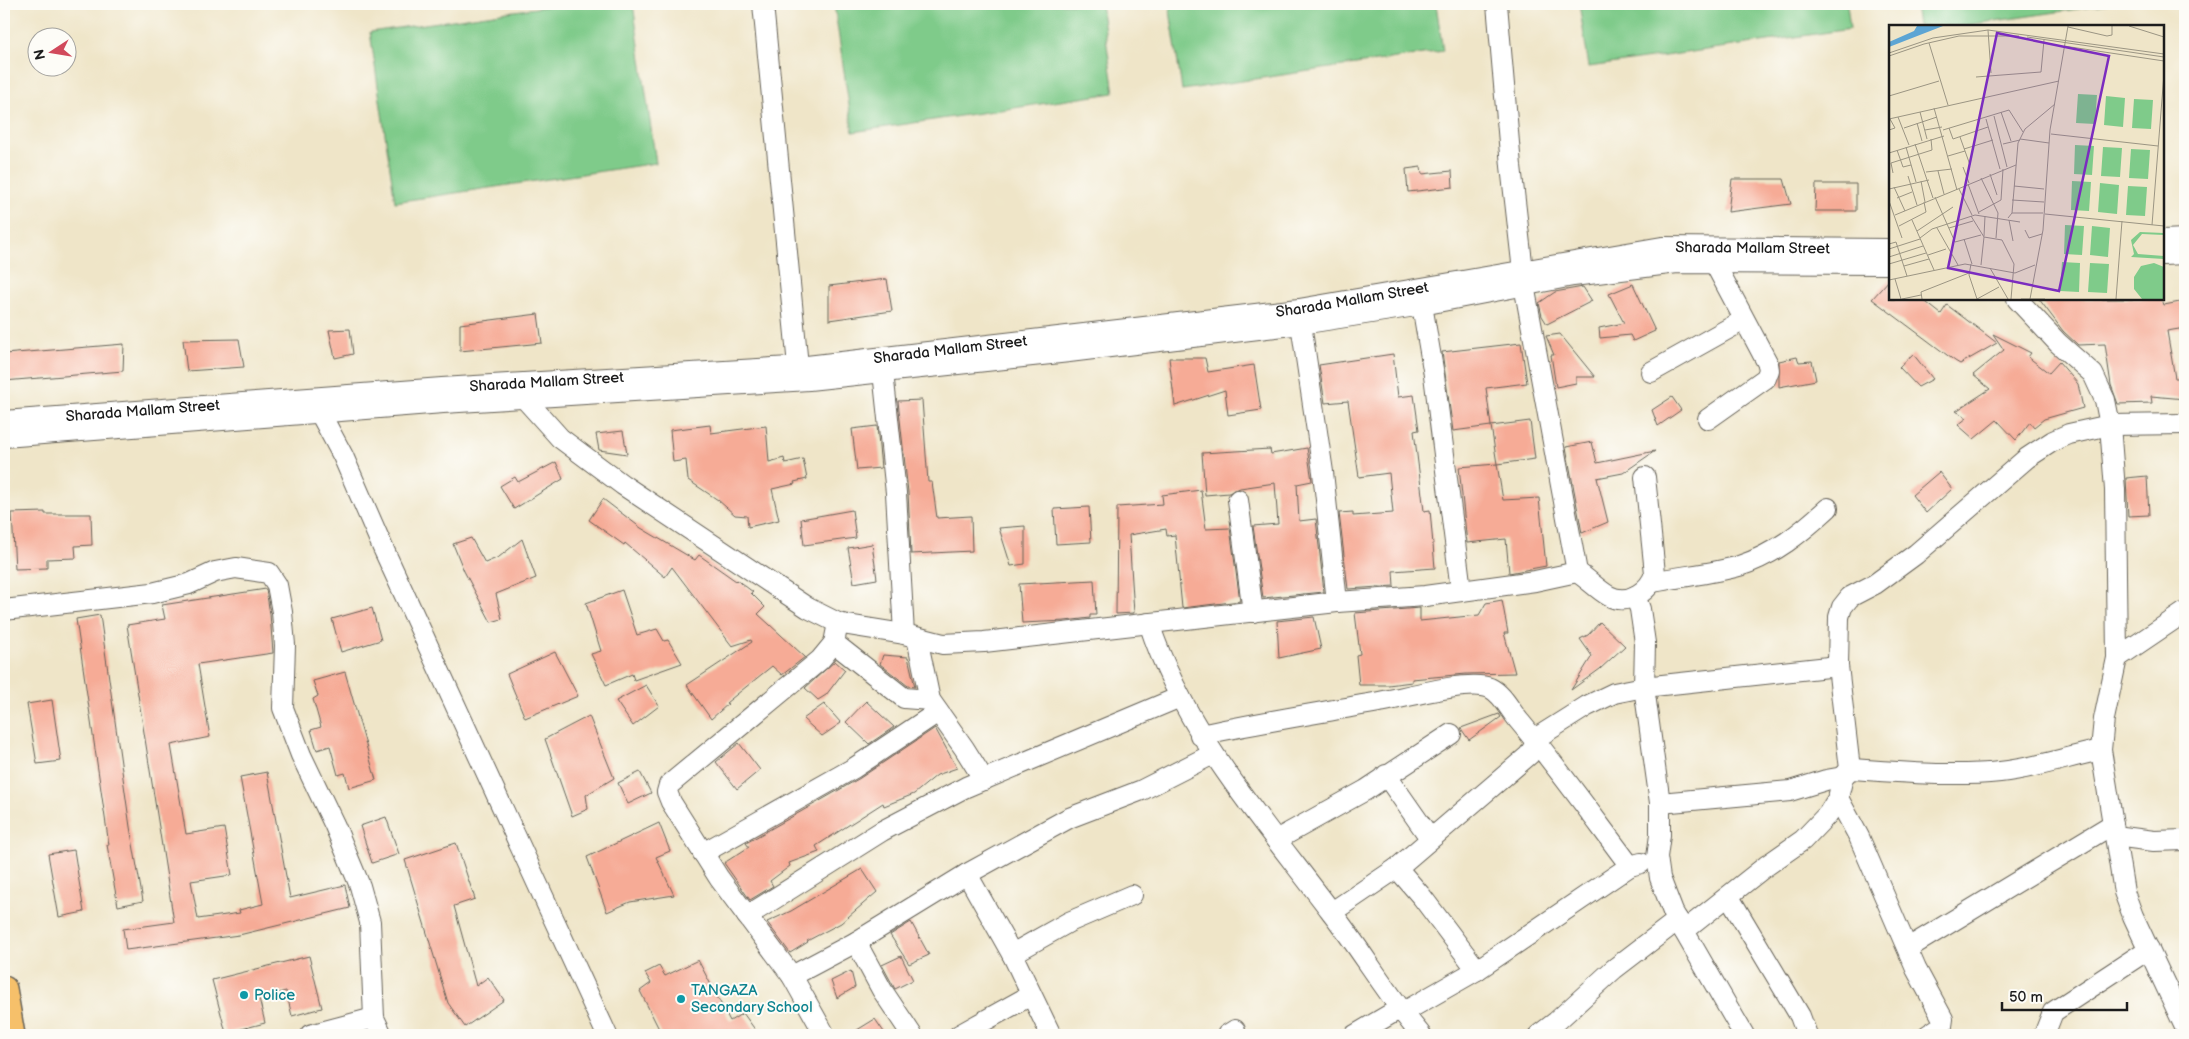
<svg xmlns="http://www.w3.org/2000/svg" width="2189" height="1039" viewBox="0 0 2189 1039" font-family="'Balsamiq Sans',sans-serif">
	<rect width="100%" height="100%" fill="#fdfcf7"/>
	<filter id="ink" filterUnits="userSpaceOnUse"><feTurbulence type="fractalNoise" baseFrequency=".02" numOctaves="2"/><feDisplacementMap in="SourceGraphic" scale="10" xChannelSelector="R" yChannelSelector="G"/><feConvolveMatrix kernelMatrix="1 2 1 2 8 2 1 2 1" color-interpolation-filters="sRGB"/></filter>
	<filter id="wash" filterUnits="userSpaceOnUse"><feTurbulence type="fractalNoise" baseFrequency=".0096" numOctaves="4" result="noise"/><feDisplacementMap in="SourceGraphic" scale="20" xChannelSelector="R" yChannelSelector="G"/><feGaussianBlur stdDeviation="1.12" result="paint"/><feColorMatrix in="noise" values="0 0 0 0 0 0 0 0 0 0 0 0 0 0 0 0 0 1.4 0 .05"/><feComposite in="paint" operator="in"/></filter>
	<g filter="url(#wash)">
		<rect width="100%" height="100%" fill="#efe5c8"/>
		<g fill="#7fcb8a" stroke="#4e7453">
			<path d="M563 4H633L656 163 395 202 370 32Z"/>
			<path d="M834 4H1101L1114 93 853 132Z"/>
			<path d="M1169 4H1436L1443 51 1182 90Z"/>
			<path d="M1579 4H1847L1850 29 1589 67Z"/>
			<path d="M1915 4H2112L1960 26H1918Z"/>
		</g>
		<g id="blocks">
			<g fill="#f6ab96">
				<path d="M1421 167 1422 174 1452 171 1453 187 1408 192 1406 169Z"/>
				<path d="M1732 179H1784L1791 204 1728 212Z"/>
				<path d="M1816 184H1856V211H1815Z"/>
				<path d="M887 279 892 311 829 320V286Z"/>
				<path d="M1890 279V299H1922L1941 314 1947 305 1997 343 1960 364 1955 361 1872 299Z"/>
				<path d="M1633 284 1655 331 1633 341 1630 335 1600 338 1599 328 1624 323 1609 294Z"/>
				<path d="M1583 287 1592 301 1547 324 1542 316 1539 303 1555 292Z"/>
				<path d="M2039 299H2162L2164 305 2185 301V328L2167 331 2175 378H2183L2185 399 2151 396 2152 403 2118 404 2111 385 2105 344 2078 345 2063 331Z"/>
				<path d="M538 314 542 343 460 351V324Z"/>
				<path d="M350 329 353 354 335 358 329 330Z"/>
				<path d="M1560 334 1595 377H1576V383L1556 387 1551 355H1554L1546 336Z"/>
				<path d="M1993 334 2031 353 2028 357 2049 373 2059 362 2078 384 2083 408 2044 419 2034 427 2030 422 2016 440 1997 420 1974 439 1958 425 1967 418 1956 411 1990 389 1973 375 2004 350Z"/>
				<path d="M239 339 244 367 187 371 183 340Z"/>
				<path d="M1521 343 1527 383 1486 388 1491 426 1453 431 1442 352Z"/>
				<path d="M124 344 123 371 4 381V354Z"/>
				<path d="M1393 354 1398 397 1414 395 1419 430 1414 431 1424 511 1430 510 1435 568 1393 571 1394 586 1348 589 1339 513 1353 512V516L1393 513 1389 473 1359 477 1348 401 1325 403 1319 365Z"/>
				<path d="M1913 354 1933 379 1918 387 1899 367Z"/>
				<path d="M1797 357 1799 362 1812 361 1816 380 1779 387V361Z"/>
				<path d="M1169 358H1205L1208 372 1254 365 1261 410 1228 415 1225 390 1175 406Z"/>
				<path d="M1672 397 1681 410 1658 426 1652 410Z"/>
				<path d="M922 400 928 482H932L937 518 971 516 972 551 911 554 908 492 898 401Z"/>
				<path d="M1530 421 1535 459 1497 464 1491 426Z"/>
				<path d="M710 425 711 433 766 426 769 462 784 458 785 463 803 459 807 479 794 482 795 484 772 489 779 520 748 527 747 516 735 515 718 500 688 480 686 460 673 462 670 430Z"/>
				<path d="M877 426 881 468 857 470 852 429Z"/>
				<path d="M623 431 627 454 599 450 596 434Z"/>
				<path d="M1592 442 1597 463 1655 451 1623 473 1597 478 1608 522 1582 533 1566 447Z"/>
				<path d="M1307 448 1312 481 1297 484 1299 521 1316 519 1324 592 1263 598 1253 526 1278 524 1275 483 1240 488 1229 493 1205 495 1202 453 1270 449 1271 454Z"/>
				<path d="M556 462 563 479 514 509 500 486 515 477 518 482Z"/>
				<path d="M1497 464 1503 500 1539 498 1546 566 1509 573 1506 539 1467 543 1459 467Z"/>
				<path d="M1939 472 1952 489 1926 513 1912 495Z"/>
				<path d="M2147 476 2149 515 2128 516 2126 478Z"/>
				<path d="M1201 490 1206 529 1230 528 1240 601 1182 608 1175 535 1167 536 1166 529 1129 535 1134 613 1116 614 1117 507 1163 504 1162 495Z"/>
				<path d="M603 499 641 528 695 560 699 555 736 581 737 580 753 592 751 593 765 607 758 614 805 657 782 675 772 666 726 703 728 704 711 719 687 685 752 642 751 640 732 646 672 567 665 577 625 543 624 545 589 520Z"/>
				<path d="M1089 507 1091 542 1056 544 1054 509Z"/>
				<path d="M852 510 856 538 804 545 801 519Z"/>
				<path d="M45 512V514H91L92 545 75 546 76 558 47 559V568L15 569 12 513Z"/>
				<path d="M1025 526V564L1011 566 999 528Z"/>
				<path d="M471 538 485 563 499 557 522 539 536 578 496 594 502 619 491 622 464 571 453 544Z"/>
				<path d="M872 544 877 579 854 583 848 548Z"/>
				<path d="M1094 580 1096 615H1090V618L1065 621 1022 623 1019 584Z"/>
				<path d="M266 589 270 614 273 653 198 664 210 737 171 745 186 834 224 828 232 875 191 881 198 919 240 913 239 910 263 904 240 777 267 772 290 898 345 885 350 908 239 935 126 950 123 929 174 922 127 625 165 619 162 605Z"/>
				<path d="M622 590 637 635 657 629 664 641 668 640 682 663 634 680 632 674 606 685 591 654 601 651 586 603Z"/>
				<path d="M1502 600 1508 633H1504L1515 673 1466 674 1412 679V682L1388 685H1359L1356 655 1360 654 1355 613 1420 608V621L1479 615 1486 603Z"/>
				<path d="M372 608 381 640 341 652 332 619Z"/>
				<path d="M100 615 130 827 143 901 118 906 107 845H109L76 619Z"/>
				<path d="M1314 617 1321 649 1279 658 1277 621Z"/>
				<path d="M1600 622 1625 646 1600 669 1571 690 1592 656 1580 639 1588 635Z"/>
				<path d="M555 652 578 696 525 718 507 674Z"/>
				<path d="M883 655 908 657 915 687 908 686 880 664Z"/>
				<path d="M835 661 845 670 826 695 818 700 805 688Z"/>
				<path d="M345 672 376 780 349 788 345 773 338 775 330 746 317 750 311 730 321 727 313 699 318 696 313 681Z"/>
				<path d="M646 685 659 706 633 726 616 701Z"/>
				<path d="M52 700 61 761 37 764 27 704Z"/>
				<path d="M866 701 894 727 869 744 846 722Z"/>
				<path d="M824 704 841 723 822 736 803 719Z"/>
				<path d="M1499 714 1501 717 1469 740 1462 730 1461 728Z"/>
				<path d="M589 716 614 778 586 795 588 809 572 816 545 739Z"/>
				<path d="M935 728 957 768 937 775 914 794 884 806 883 803 816 846 819 852 789 863 790 866 770 881 773 886 750 900 724 863 749 847 746 843 860 778Z"/>
				<path d="M739 743 760 770 737 789 716 762Z"/>
				<path d="M640 772 651 793 628 804 618 783Z"/>
				<path d="M386 817 399 854 372 863 360 826Z"/>
				<path d="M659 823 670 851 656 857 674 895 630 902 607 912 587 857Z"/>
				<path d="M456 843 475 899 454 906 476 986 488 977 504 1000 465 1027 448 1003 405 860Z"/>
				<path d="M74 850 84 912 59 917 48 854Z"/>
				<path d="M862 869 877 892 841 923 807 941 808 942 790 953 767 922 791 911Z"/>
				<path d="M911 922 929 955 909 964 890 935Z"/>
				<path d="M309 956 322 1008 292 1016 286 991 259 998 265 1023 226 1033 212 980Z"/>
				<path d="M901 956 913 980 895 989 882 965Z"/>
				<path d="M698 960 730 1021 743 1013 759 1035H662L640 991 651 983 645 973 659 966 665 976Z"/>
				<path d="M851 971 855 987 837 998 831 981Z"/>
				<path d="M875 1019 886 1035H849Z"/>
			</g>
		</g>
	</g>
	<g filter="url(#ink)">
		<use href="#blocks" fill-opacity="0" stroke="#666258" stroke-width="1"/>
		<g fill="none" stroke-linecap="round" stroke-linejoin="round">
			<defs>
				<g id="minor">
					<path d="M763 4 798 366"/>
					<path d="M1497 4 1511 166 1523 271"/>
					<path d="M2163 240 2185 239"/>
					<path d="M2163 255 2185 254"/>
					<path d="M1524 285 1577 572C1588 579 1598 590 1609 596 1628 606 1650 591 1655 573L1645 477"/>
					<path d="M2017 299 2058 343 2093 374 2105 400 2110 425 2115 490 2117 658 2104 719 2101 750 2124 892 2133 916 2185 1027"/>
					<path d="M1422 305 1434 375 1461 590"/>
					<path d="M1301 324 1323 472 1337 602"/>
					<path d="M883 372 896 493 904 634"/>
					<path d="M1651 372 1744 320"/>
					<path d="M524 391 525 399 560 438 623 485 808 608 838 623 848 625 904 634 943 644 984 642 1337 602 1425 596 1535 581 1577 572"/>
					<path d="M319 400 320 413 343 456 383 548 607 1035"/>
					<path d="M1708 419 1766 378 1769 370 1768 364 1714 262"/>
					<path id="s1" d="M4 421 442 388 807 366 1299 309 1662 247 1890 249"/>
					<path d="M4 437 443 403 809 380 1069 352 1301 324 1422 305 1573 276 1677 263 1890 264"/>
					<path d="M1238 500 1253 612"/>
					<path d="M1653 582C1681 576 1711 574 1739 566 1774 555 1802 532 1828 508"/>
					<path d="M1635 596 1640 609 1645 643 1644 687 1660 803V835L1657 857 1660 878 1673 912 1744 1035"/>
					<path d="M4 610 152 593 189 584 215 572 236 568 269 573 277 585 282 612 285 645 283 708 301 755 335 826 360 886 370 922 374 1018 382 1035"/>
					<path d="M1149 623C1184 732 1262 820 1330 910 1362 951 1388 996 1421 1035"/>
					<path d="M917 638 930 700 964 748 984 780"/>
					<path d="M834 643 904 698 930 700"/>
					<path d="M2117 658 2185 612"/>
					<path d="M1200 735C1260 722 1319 713 1379 702 1403 698 1469 679 1490 688 1503 694 1511 712 1520 722 1559 769 1594 818 1630 866"/>
					<path d="M1850 769C1899 772 1951 777 2000 772 2033 769 2067 757 2101 750"/>
					<path d="M1386 775 1430 838"/>
					<path d="M1838 798 1859 837 1916 969 1943 1019 1942 1026 1928 1035"/>
					<path d="M1660 803 1790 791 1826 780 1843 777"/>
					<path d="M2115 836 2154 841 2185 840"/>
					<path d="M1276 840 1366 790 1451 734"/>
					<path d="M703 853 854 768 938 712"/>
					<path d="M1397 868 1422 897 1477 970"/>
					<path d="M967 874 1012 954 1051 1035"/>
					<path d="M1729 897 1800 1016 1807 1035"/>
					<path d="M1332 912 1397 868 1494 785 1529 755 1541 735 1587 706 1614 693 1644 687 1838 666"/>
					<path d="M747 916 882 831 966 787 1180 697"/>
					<path d="M1684 931 1766 866 1803 840 1828 814 1838 798 1843 777 1850 769 1838 666 1839 617 1842 607 1850 597 1875 584 1916 554 2027 458 2053 441 2069 434 2110 425 2185 424"/>
					<path d="M856 942 882 990 912 1035"/>
					<path d="M1908 948 2113 824"/>
					<path d="M1012 954 1069 922 1132 895"/>
					<path d="M792 976 856 942 967 874 1069 818 1142 790 1213 754"/>
					<path d="M1402 1013 1477 970 1630 866 1641 863"/>
					<path d="M310 1035 374 1018"/>
					<path d="M825 1035 792 976 719 878 671 802 667 792 669 785 820 660 834 643 838 623"/>
					<path d="M959 1035 1031 995"/>
					<path d="M1227 1035 1235 1030"/>
					<path d="M1355 1035 1399 1009"/>
					<path d="M1539 1035 1556 1022 1614 969 1678 920"/>
					<path d="M2044 1035 2053 1012 2149 949"/>
				</g>
				<path id="major" d="M4 989 12 1035"/>
			</defs>
			<use href="#minor" stroke="#666258" stroke-width="22"/>
			<use href="#major" stroke="#666258" stroke-width="28"/>
			<use href="#minor" stroke="#fff" stroke-width="20"/>
			<use href="#major" stroke="#f6c06b" stroke-width="25"/>
		</g>
	</g>
	<g fill="#0f9aa8" stroke="#fdfcf7" stroke-width="2">
		<circle cx="244" cy="995" r="5"/>
		<circle cx="681" cy="999" r="5"/>
	</g>
	<g text-anchor="middle" stroke-width="4" stroke-linejoin="round" paint-order="stroke">
		<g font-size="15" fill="#1c1c1c" stroke="#fdfcf7">
			<text dy="5" stroke="none"><textPath href="#s1" startOffset="1759">Sharada Mallam Street</textPath></text>
			<text dy="5" stroke="none"><textPath href="#s1" startOffset="1354">Sharada Mallam Street</textPath></text>
			<text dy="5" stroke="none"><textPath href="#s1" startOffset="949">Sharada Mallam Street</textPath></text>
			<text dy="5" stroke="none"><textPath href="#s1" startOffset="544">Sharada Mallam Street</textPath></text>
			<text dy="5" stroke="none"><textPath href="#s1" startOffset="139">Sharada Mallam Street</textPath></text>
		</g>
		<g font-size="15" fill="#0d838f" stroke="#fdfcf7" text-anchor="start">
			<text x="691" y="995">TANGAZA<tspan x="691" dy="17">Secondary School</tspan></text>
			<text x="254" y="1000">Police</text>
		</g>
	</g>
	<g transform="translate(1889 25)">
		<rect width="275" height="275" fill="#efe5c8"/>
		<path d="M189 69 208 70 206 99 187 98ZM217 71 236 73 234 102 215 100ZM245 74 264 75 262 104 243 103ZM186 120 205 121 203 150 185 149ZM214 122 233 123 231 152 212 151ZM242 124 261 125 259 154 240 153ZM183 156 202 157 200 186 182 185ZM211 158 230 160 228 189 209 187ZM239 161 258 162 256 191 237 190ZM176 200 195 201 193 230 175 229ZM203 201 221 203 219 232 201 230ZM251 207 275 208V210L253 209 244 220 249 229 275 231V234L242 232 245 229 242 215ZM173 237 191 238 190 267 171 266ZM201 238 220 239 218 268 199 267ZM265 238 275 242V274H253L245 264V252L252 241Z" fill="#7fcb8a"/>
		<path d="M28 1H54L0 22V17L25 6Z" fill="#5da5d4"/>
		<path fill="none" stroke="#9b9583" stroke-width="1" d="M240 1 275 12M179 2 218 11 223 10V1M99 5 102 48M138 12 275 32M40 18 59 80M175 21 275 36M0 28 44 13 99 5 275 29M0 31 35 19 70 11H130M87 52 152 47 155 15M0 71 50 56M45 83 68 165M31 87 38 114M112 87 122 116M105 91 118 142M9 92 20 120M0 94 170 56M97 94 111 144M28 98 33 116M15 103 48 92M60 103 64 114 99 102M0 105 6 103 1 94M36 105 53 102M54 105 120 85 134 107M162 109 269 121M71 112 81 140M131 114 160 118M26 119 44 173M114 119 131 115M17 122 27 157M75 124 104 115M8 125 14 142 22 140M0 128 55 111M59 131 76 126M74 142 80 158M49 146 55 169M37 147 63 144M4 148 2 138 43 125 42 114M101 149 108 170M19 151 28 180M92 153 109 188 107 213M32 156 36 177M79 159 90 189M125 161 155 164M5 162 16 186M0 164 40 155M70 164 83 190M46 172 66 217 92 210M8 173 23 167M123 175 155 177M0 176 13 213M90 187 112 175 114 144M123 188H154M156 189 275 201M6 190 127 140M82 191 95 212 92 240M119 193 123 188 129 118 136 104 166 79M23 195 45 245M120 195 124 216M263 200 275 49M10 201 37 187 35 177M48 203 69 240M60 203 84 196M136 205 140 213 153 209M28 206 64 182M95 211 96 191M95 212 113 215 125 239 122 274M31 213 43 204 86 190 131 197M75 214 83 239M0 219 7 217 18 251M0 224 31 214M39 230 57 224M0 232 34 221M0 239 37 228M82 239 80 250 88 274M15 241 40 234M101 243 119 274M6 254 12 274M0 255 76 239 126 248 146 240M13 274 32 270M33 274 32 267 80 248M88 274 110 262M132 274H156M141 274 154 205 161 105 179 1M227 274 233 196"/>
		<path fill="#7b2cbf" fill-opacity="0.15" stroke="#7b2cbf" stroke-width="2.5" d="M108 8 220 31 170 266 59 243Z"/>
		<rect width="275" height="275" fill="none" stroke="#1c1c1c" stroke-width="2.5"/>
	</g>
	<rect width="2189" height="1039" fill="none" stroke="#fdfcf7" stroke-width="20"/>
	<g transform="translate(52 52) rotate(258)"><circle r="24" fill="#fdfcf7" stroke="#a3a29f"/>
	<path d="M0-4L9 19L0 12L-9 19Z" fill="#d1495b"/>
	<text y="-8" font-size="14" font-weight="bold" text-anchor="middle" fill="#1c1c1c">N</text>
	</g>
	<path d="M2002 1002v8h125v-8" fill="none" stroke="#1c1c1c" stroke-width="2.5"/>
	<text x="2009" y="1002" font-size="15" fill="#1c1c1c" stroke="#fdfcf7" stroke-width="4" paint-order="stroke">50 m</text>
</svg>
